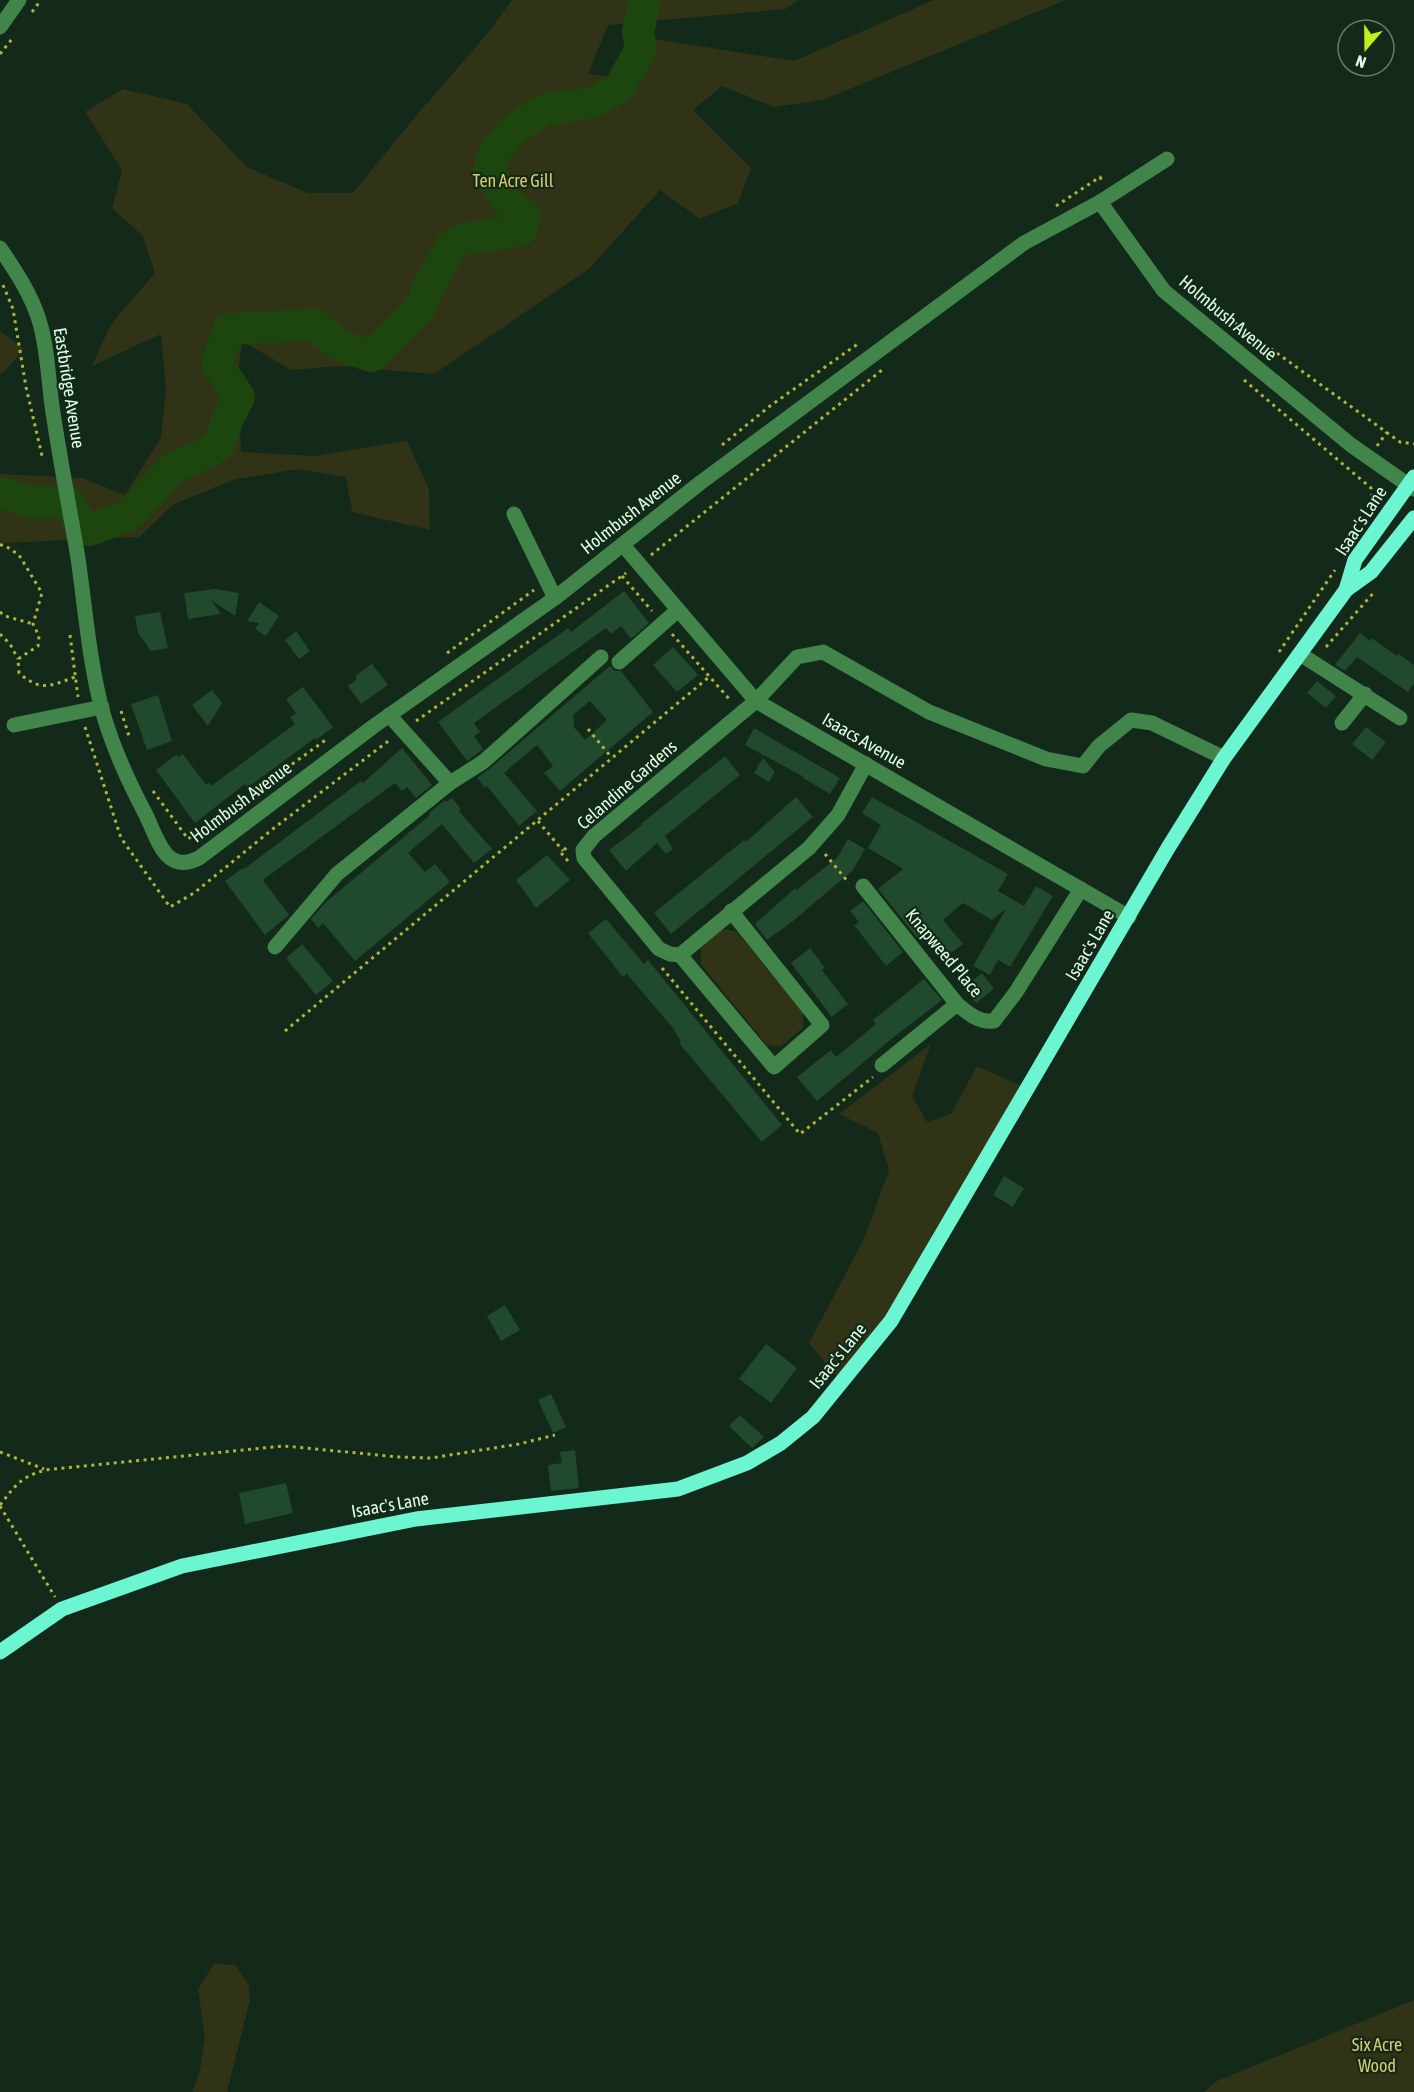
<svg xmlns="http://www.w3.org/2000/svg" width="1414" height="2092" viewBox="0 0 1414 2092" font-family="'Asap Condensed',sans-serif">
	<rect width="100%" height="100%" fill="#132919"/>
	<g fill="#313316">
		<path d="M512 0H799L785 9 608 25 588 74 622 78 648 38 794 61 934 0H1066L823 100 774 107 722 86 693 110 751 168 738 203 700 219 660 190 589 269 434 374 339 366 291 370 242 341 238 374 241 452 315 456 407 441 429 489 430 530 352 512 346 477 298 469 233 480 174 504 139 537 0 543V474L82 478 125 495 161 437 166 390 161 334 92 366 111 324 155 273 143 236 112 208 122 170 85 112 123 89 187 104 247 167 308 193H353L420 111 488 33Z"/>
		<path d="M0 331 24 349 2 374H0Z"/>
		<path d="M721 929 736 931 803 1012V1028L780 1047 766 1044 701 964V947Z"/>
		<path d="M931 1044 912 1096 927 1122 951 1114 977 1066 1028 1089 891 1321 842 1383 809 1343 864 1239 889 1170 878 1133 839 1114Z"/>
		<path d="M214 1964 236 1965 249 1986 250 2000 227 2092H192L200 2070 205 2039 198 1989Z"/>
		<path d="M1414 2000V2092H1204L1217 2081Z"/>
	</g>
	<g fill="none" stroke-linecap="round" stroke-linejoin="round">
		<path stroke="#1d460f" stroke-width="32" d="M0 493 33 502 69 503 77 519 90 530 129 515 173 468 202 455 219 445 228 418 239 397 217 364 229 329 314 325 341 346 372 356 420 308 431 282 450 248 463 239 521 230 524 215 507 202 489 171 496 150 513 130 543 110 592 103 619 88 641 49 638 32 645 0"/>
	</g>
	<g fill="#20492d" fill-rule="evenodd">
		<path d="M216 589 239 593 235 616 211 600 221 614 188 619 184 593Z"/>
		<path d="M624 591 649 623 631 639 621 626 611 634 606 628 474 723 480 732 474 736 483 749 467 761 438 722 568 628 571 632Z"/>
		<path d="M259 602 279 616 266 636 255 629 259 623 247 621Z"/>
		<path d="M160 612 168 648 151 651 138 633 135 616Z"/>
		<path d="M296 631 310 651 299 659 285 640Z"/>
		<path d="M1360 633 1370 641 1372 638 1397 656 1399 654 1414 665V683L1408 692 1357 657 1345 671 1335 665Z"/>
		<path d="M673 647 698 675 677 692 653 665Z"/>
		<path d="M372 664 388 685 361 704 348 686 357 679 355 676Z"/>
		<path d="M610 666 615 671H621L653 712 560 791 544 773 553 766 537 745 504 773 537 811 519 826 487 786 485 788 477 778 489 769ZM590 701 607 720 585 740 574 727 573 715Z"/>
		<path d="M1317 681 1336 696 1326 708 1307 693Z"/>
		<path d="M303 687 333 727 316 740 315 738 247 788 245 784 195 823 156 770 177 754 178 757 183 754 206 785 209 783 211 786 295 724 290 717 296 713 286 699Z"/>
		<path d="M212 690 222 703 208 726 192 705Z"/>
		<path d="M158 695 172 741 147 750 131 704Z"/>
		<path d="M1366 727 1386 742 1372 760 1352 744Z"/>
		<path d="M754 728 840 778 830 794 803 778 804 777 745 745Z"/>
		<path d="M402 748 432 785 416 798 407 787 402 791 395 783 263 880 289 915 265 935 225 881 243 868 244 869 361 781 363 783Z"/>
		<path d="M725 756 740 775 665 836 673 849 666 854 657 843 626 871 609 850 642 825 641 824Z"/>
		<path d="M763 758 775 772 769 782 754 773Z"/>
		<path d="M796 797 813 817 671 934 654 913 744 840 746 842Z"/>
		<path d="M872 797 1008 874 998 891 1024 906 1036 886 1053 896 1010 967 998 960 990 975 973 966 1006 909 992 920 963 903 943 920 963 944 943 959 922 937 919 940 878 889 903 869 868 848 881 825 862 813Z"/>
		<path d="M452 798 461 809 459 811 492 849 474 863 442 824 408 853 425 872 435 864 450 882 355 961 323 923 318 928 311 919 326 902 430 815 429 813 445 800 446 802Z"/>
		<path d="M848 839 865 849 853 870 793 921 767 940 755 924 795 888 796 890 837 858Z"/>
		<path d="M547 855 570 880 536 908 516 880Z"/>
		<path d="M863 901 903 952 886 966 854 925 859 922 850 911Z"/>
		<path d="M606 919 644 964 648 960 782 1125 762 1142 679 1043 681 1041 672 1027 627 974 623 977 588 933Z"/>
		<path d="M302 944 333 981 316 995 286 958Z"/>
		<path d="M810 948 825 968 822 970 848 1004 832 1017 791 963Z"/>
		<path d="M982 973 994 989 976 1003 963 988Z"/>
		<path d="M924 979 942 1000 890 1040 817 1101 797 1077 831 1050 836 1057 876 1024 873 1020Z"/>
		<path d="M1004 1176 1024 1188 1013 1207 993 1195Z"/>
		<path d="M505 1305 520 1330 501 1341 487 1316Z"/>
		<path d="M766 1344 797 1368 771 1403 739 1379Z"/>
		<path d="M551 1394 566 1427 553 1433 538 1400Z"/>
		<path d="M740 1415 764 1437 752 1448 729 1426Z"/>
		<path d="M575 1450 579 1488 551 1491 548 1465 562 1463 560 1452Z"/>
		<path d="M286 1483 293 1513 245 1524 239 1493Z"/>
	</g>
	<g fill="none" stroke-linecap="round" stroke-linejoin="round">
		<g stroke="#afb43a" stroke-width="3" stroke-dasharray="3 4.5" stroke-linecap="butt">
			<path d="M32 12 41 0"/>
			<path d="M0 54 12 39"/>
			<path d="M1056 206 1100 177 1102 181"/>
			<path d="M3 285 13 309 26 387 43 460"/>
			<path d="M1198 296 1400 442 1414 444"/>
			<path d="M1244 380 1371 488 1374 506"/>
			<path d="M722 445 770 406 859 343"/>
			<path d="M1377 446 1387 432"/>
			<path d="M0 545H4L19 555 42 593 33 624 39 636 38 646 18 659 19 673C41 692 50 686 75 677"/>
			<path d="M651 555 882 370"/>
			<path d="M622 576 652 611"/>
			<path d="M0 612 5 616 33 624"/>
			<path d="M0 634 10 644 18 659"/>
			<path d="M672 634 731 701"/>
			<path d="M70 635 78 697"/>
			<path d="M1326 647 1375 591"/>
			<path d="M1279 652 1335 570"/>
			<path d="M447 653 534 590"/>
			<path d="M121 711 130 739"/>
			<path d="M416 721 626 573"/>
			<path d="M85 727 121 838 170 907 194 893 274 828 391 739"/>
			<path d="M588 729 612 758"/>
			<path d="M153 791 188 839 327 739"/>
			<path d="M538 821 563 851"/>
			<path d="M825 854 849 883"/>
			<path d="M568 861 561 853 568 846"/>
			<path d="M662 968 800 1134 873 1077"/>
			<path d="M285 1031 709 677"/>
			<path d="M0 1452 44 1469"/>
			<path d="M0 1505C16 1485 19 1478 45 1470L284 1446 399 1457 431 1458 519 1444 555 1435"/>
			<path d="M0 1506 55 1597"/>
		</g>
		<g stroke="#41854b" stroke-width="15">
			<path d="M0 27 19 0"/>
			<path d="M1100 202 1167 159"/>
			<path d="M0 248C15 270 31 294 39 320 49 352 48 386 54 419 61 465 70 511 78 558 85 607 89 658 101 706 111 744 128 781 146 815 158 840 166 875 199 858L374 726 555 598 700 483 1024 243 1100 202 1164 291 1351 445 1414 489"/>
			<path d="M514 514 555 598"/>
			<path d="M623 545 756 701 1129 917"/>
			<path d="M1300 654 1400 718"/>
			<path d="M619 662 678 610"/>
			<path d="M389 715 450 783 483 762 601 657"/>
			<path d="M1342 723 1365 694"/>
			<path d="M14 725 102 707"/>
			<path d="M866 764 838 815 809 848 680 955 670 954 659 949 584 858 583 850 594 836 756 701 797 657 823 652 929 712 1046 759 1083 766 1099 746 1131 720 1152 723 1224 758"/>
			<path d="M863 886 957 1004C969 1014 979 1023 994 1021L1016 992 1081 889"/>
			<path d="M275 947 337 874 450 783"/>
			<path d="M680 955 774 1067 822 1025 731 911"/>
			<path d="M882 1065 957 1004"/>
		</g>
		<g stroke="#6cf5d1" stroke-width="15">
			<path d="M1346 590 1371 572 1414 518"/>
			<path d="M0 1652 62 1609 182 1566 416 1519 678 1489 747 1463 781 1443 813 1417 891 1321 1168 848 1224 758 1346 590 1355 560 1414 477"/>
		</g>
	</g>
	<g text-anchor="middle" stroke-width="4.5" stroke-linejoin="round" paint-order="stroke">
		<g font-size="18" fill="#d9ca6d" stroke="#132919">
			<text x="513" y="187">Ten Acre Gill</text>
			<text x="1377" y="2051">Six Acre<tspan x="1377" dy="21">Wood</tspan></text>
		</g>
		<g font-size="18" fill="#ddfde4" stroke="#132919">
			<text transform="translate(1228 318) rotate(40)" y="6">Holmbush Avenue</text>
			<text transform="translate(69 388) rotate(81)" y="6">Eastbridge Avenue</text>
			<text transform="translate(631 513) rotate(-38)" y="6">Holmbush Avenue</text>
			<text transform="translate(1361 521) rotate(-57)" y="6">Isaac's Lane</text>
			<text transform="translate(864 741) rotate(30)" y="6">Isaacs Avenue</text>
			<text transform="translate(627 785) rotate(-41)" y="6">Celandine Gardens</text>
			<text transform="translate(241 802) rotate(-37)" y="6">Holmbush Avenue</text>
			<text transform="translate(1090 945) rotate(-60)" y="6">Isaac's Lane</text>
			<text transform="translate(944 953) rotate(50)" y="6">Knapweed Place</text>
			<text transform="translate(838 1356) rotate(-51)" y="6">Isaac's Lane</text>
			<text transform="translate(390 1505) rotate(-10)" y="6">Isaac's Lane</text>
		</g>
	</g>
	<g transform="translate(1366 48) rotate(200)"><circle r="28" fill="#132919" stroke="#647e6a" stroke-width="1.5"/>
	<path d="M0-4.5L10 22L0 15L-10 22Z" fill="#c2ef17"/>
	<text y="-9" font-size="16" font-weight="bold" text-anchor="middle" fill="#ddfde4">N</text>
	</g>
</svg>
